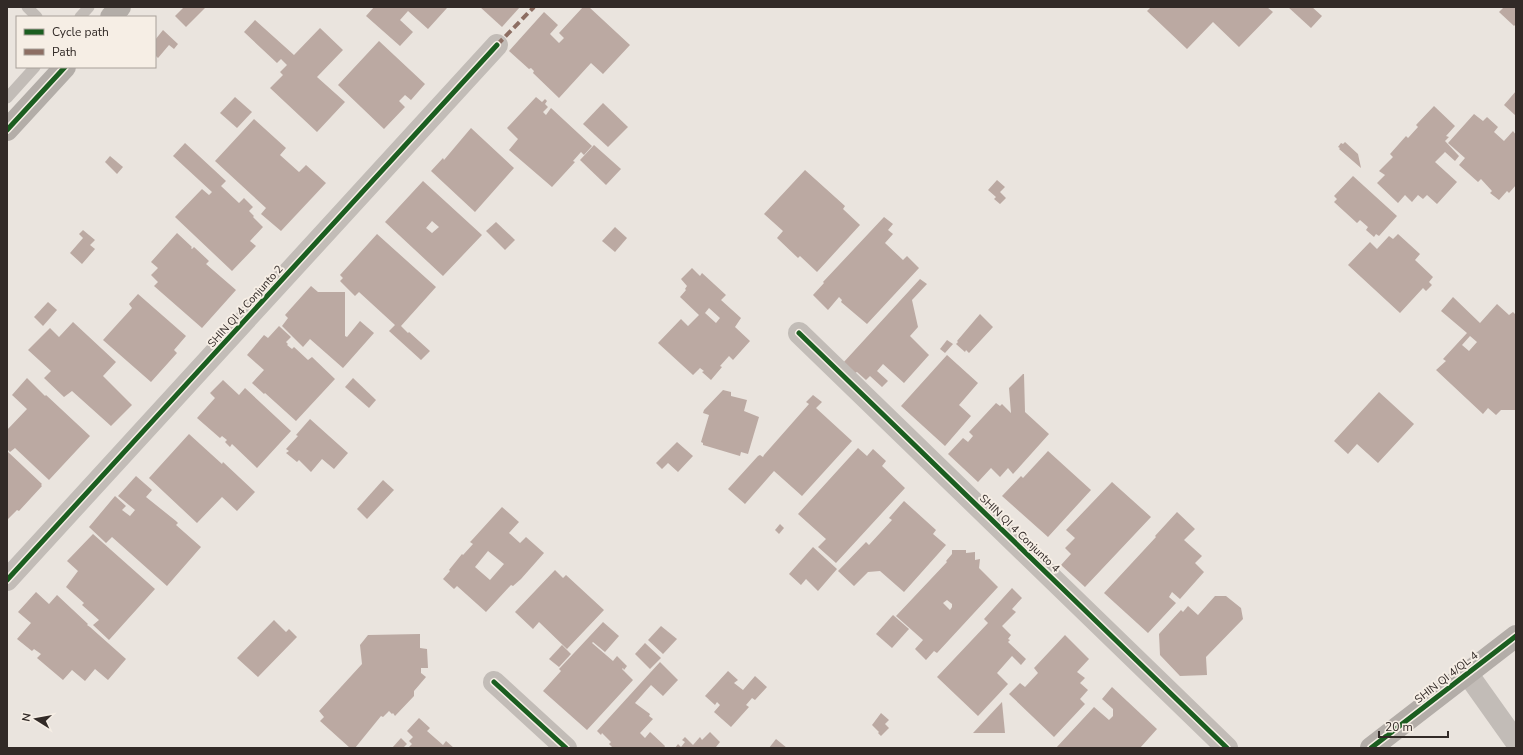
<svg xmlns="http://www.w3.org/2000/svg" width="1523" height="755" viewBox="0 0 1523 755" font-family="'Nunito Sans',sans-serif">
	<rect width="100%" height="100%" fill="#eae4de"/>
	<g fill="#bba9a2" fill-rule="evenodd">
		<path d="M184 7H206L186 27 175 16Z"/>
		<path d="M374 7H446L447 8 428 29 408 11 400 20 413 32 400 46 366 16Z"/>
		<path d="M480 7H520L502 27Z"/>
		<path d="M583 7H589L630 45 603 74 591 63 559 98 533 73 534 71 531 68 529 69 509 51 544 12 558 25 550 34 559 43 564 38 559 33Z"/>
		<path d="M1151 7H1267L1273 12 1239 47 1213 22 1187 49 1147 11Z"/>
		<path d="M1288 7H1312L1322 16 1311 28Z"/>
		<path d="M1504 7H1516V24L1514 26 1499 12Z"/>
		<path d="M255 20 294 55 320 28 343 50 317 77 345 102 317 132 270 88 283 75 280 72 287 65 281 59 277 63 244 32Z"/>
		<path d="M163 30 178 44 174 49 169 45 158 58 155 55V40Z"/>
		<path d="M379 41 425 84 411 100 405 95 399 101 405 107 384 129 338 85Z"/>
		<path d="M1516 91V116L1504 105Z"/>
		<path d="M235 97 252 112 237 128 220 113Z"/>
		<path d="M536 97 542 102 545 99 547 101 545 104 548 107 543 112 546 115 551 108 592 146 584 155 581 152 573 161 575 162 552 187 509 150 518 139 507 128Z"/>
		<path d="M603 103 628 127 608 147 583 124Z"/>
		<path d="M1434 106 1455 126 1446 136 1449 137 1445 141 1459 156 1455 161 1445 152 1435 162 1457 182 1437 204 1427 195 1423 199 1418 195 1412 202 1405 195 1398 203 1377 183 1385 175 1379 171 1393 157 1390 154 1406 136 1408 138 1418 127 1416 125Z"/>
		<path d="M1474 114 1483 121 1487 117 1498 127 1494 132 1504 141 1513 131 1516 135V185L1509 193 1507 191 1499 200 1490 193 1492 191 1481 179 1478 182 1459 165 1465 158 1448 143Z"/>
		<path d="M254 119 286 148 280 155 299 172 306 165 326 183 281 231 261 214 266 208 215 161Z"/>
		<path d="M471 128 514 168 475 212 431 171 443 158 444 160Z"/>
		<path d="M1345 142 1358 154 1361 168 1339 149 1340 148 1338 147 1341 143 1343 144Z"/>
		<path d="M185 143 226 181 221 186 239 203 244 198 253 207 249 211 254 216 253 217 263 227 250 241 256 246 232 271 175 217 202 189 209 195 212 192 173 156Z"/>
		<path d="M594 145 621 169 606 185 580 160Z"/>
		<path d="M110 156 123 167 117 174 105 162Z"/>
		<path d="M805 170 845 206 843 209 860 225 817 272 800 256 798 258 777 238 783 231 764 214Z"/>
		<path d="M1353 176 1397 216 1379 236 1376 234 1374 237 1366 230 1368 227 1360 220 1357 223 1334 202 1337 199 1334 196Z"/>
		<path d="M997 180 1005 187 1000 192 1006 198 1000 204 994 199 996 197 988 190Z"/>
		<path d="M423 181 482 235 443 276 385 222ZM432 221 439 227 432 233 426 228Z"/>
		<path d="M884 217 893 224 888 230 893 234 885 243 903 260 907 256 919 268 867 324 841 302 842 300 839 297 828 310 813 295 824 283 823 282Z"/>
		<path d="M496 222 515 240 505 250 486 231Z"/>
		<path d="M615 227 627 238 615 252 602 241Z"/>
		<path d="M83 230 95 240 90 245 95 249 82 264 70 253 83 238 79 234Z"/>
		<path d="M177 233 192 247 191 248 192 249 194 247 209 261 206 264 236 290 202 328 154 286 158 282 151 275 158 268 151 262Z"/>
		<path d="M377 234 436 287 401 326 408 333 409 332 430 351 421 360 389 331 395 325 359 292 355 296 340 281 343 278 340 275Z"/>
		<path d="M1398 234 1420 254 1415 260 1433 277 1429 282 1432 285 1426 291 1423 288 1400 313 1348 265 1370 242 1377 249 1389 236 1393 239Z"/>
		<path d="M692 268 700 276 702 273 726 295 721 300 741 318 735 327 750 341 733 360 729 356 720 366 722 367 711 380 702 372 704 371 700 368 693 375 658 343 681 319 688 326 699 315 680 297 686 290 685 289 687 286 681 279ZM709 308 720 318 716 323 705 313Z"/>
		<path d="M920 279 927 284 912 300 918 327 910 336 929 355 904 383 883 364 877 371 888 381 882 387 870 376 866 380 857 372 855 373 843 363Z"/>
		<path d="M311 286 318 292H345V336L347 337 360 321 374 333 343 368 310 339 303 347 282 326 288 318 285 315Z"/>
		<path d="M138 294 186 336 174 350 177 353 151 382 103 340 132 308 129 304Z"/>
		<path d="M1453 297 1480 323 1497 304 1509 315 1513 312 1516 315V410H1501L1496 415 1488 408 1483 414 1436 370 1446 361 1443 359 1467 333 1441 311ZM1470 336 1477 342 1469 351 1462 345Z"/>
		<path d="M48 302 57 310 43 326 34 317Z"/>
		<path d="M980 314 993 327 969 353 966 350 965 352 956 344 958 342 957 341Z"/>
		<path d="M73 322 116 362 103 376 132 405 111 426 72 391 64 397 44 378 51 371 28 350 50 328 59 337Z"/>
		<path d="M279 326 291 337 286 342 288 344 287 345 292 349 294 347 308 360 312 357 335 379 296 421 265 393 264 394 252 383 264 370 247 355 264 335 268 338Z"/>
		<path d="M947 340 953 344 945 353 940 349Z"/>
		<path d="M947 355 978 383 959 405 971 416 945 446 901 406Z"/>
		<path d="M1023 374H1024L1025 412 1049 434 1013 474 1008 468 1000 477 991 468 978 482 948 454 963 438 968 442 973 436 969 432 996 403 1000 406 1002 404 1011 413 1009 388Z"/>
		<path d="M27 378 45 396 46 395 90 436 49 480 15 448 10 452 7 449V430L27 409 12 395Z"/>
		<path d="M353 378 376 400 369 408 345 387Z"/>
		<path d="M223 380 239 395 245 388 291 431 257 468 232 444 230 447 225 442 227 440 222 436 220 438 197 418 215 398 210 393Z"/>
		<path d="M723 390 731 392V396L747 400 744 411 759 417 748 454 741 452 740 456 703 445V443L701 442 709 415 703 413 704 410Z"/>
		<path d="M1379 392 1414 424 1378 463 1357 444 1348 454 1334 441Z"/>
		<path d="M813 395 822 402 816 408 852 441 802 496 774 471 745 504 728 489 758 456 760 455 763 457 764 455 809 404 806 402Z"/>
		<path d="M310 419 348 453 334 469 322 459 311 472 299 460 297 462 286 453 289 451 286 449 298 436 296 435Z"/>
		<path d="M189 434 222 464 223 462 255 492 237 511 222 497 197 523 149 478Z"/>
		<path d="M677 442 693 456 678 472 668 463 662 469 656 463Z"/>
		<path d="M858 448 867 456 873 449 886 461 882 466 905 488 836 563 818 547 826 539 798 514Z"/>
		<path d="M7 451 42 484 41 485 42 486 19 511 17 510 7 520Z"/>
		<path d="M1048 451 1091 490 1048 537 1002 496 1021 476 1023 478Z"/>
		<path d="M136 476 152 490 146 497 176 521 178 523 176 525 201 547 167 586 112 537 106 543 89 527 115 496 126 506 122 510 130 516 135 510 118 496Z"/>
		<path d="M383 480 394 490 367 519 357 509Z"/>
		<path d="M1112 482 1151 517 1085 587 1061 565 1071 554 1065 548 1075 538 1066 530Z"/>
		<path d="M904 501 936 530 933 534 946 545 904 592 880 571 868 572 854 586 838 571 866 542 869 545 892 520 889 518Z"/>
		<path d="M502 507 519 522 509 533 520 543 526 537 544 553 521 579 513 586 511 585 486 612 457 586 454 589 443 579 450 571 449 570 462 554 463 555 473 544 470 542 472 540ZM488 551 504 564 490 580 475 567Z"/>
		<path d="M1177 512 1195 529 1184 540 1202 556 1195 563 1204 572 1180 599 1172 592 1169 597 1176 603 1148 633 1104 593 1156 537 1155 536Z"/>
		<path d="M780 524 784 528 779 534 775 530Z"/>
		<path d="M93 534 155 589 109 640 93 625 99 620 82 605 84 603 66 587 78 571 67 561Z"/>
		<path d="M813 547 837 569 818 591 806 579 801 585 789 574Z"/>
		<path d="M952 550H966V553L975 552V560L980 559 979 568 998 587 937 653 934 651 926 660 915 649 923 640 896 616 947 562 946 561 952 554ZM947 600 952 604V607L950 610 943 603Z"/>
		<path d="M555 570 563 578 566 575 604 610 567 649 539 622 533 629 515 612Z"/>
		<path d="M1012 588 1022 598 1012 609 1016 612 1002 626 1011 635 1008 639 1010 640 1008 642 1026 659 1021 665 1012 656 997 673 1008 684 978 716 937 677 988 623 984 619Z"/>
		<path d="M36 592 49 604 57 595 88 624 87 625 90 627 126 659 108 680 95 669 85 681 72 670 63 680 37 658 41 654 34 649 32 651 17 639 31 623 18 612Z"/>
		<path d="M1215 596H1226L1241 608 1243 619 1206 657 1207 675 1180 676 1160 655 1159 634 1181 610 1183 612 1188 606 1198 615Z"/>
		<path d="M893 615 909 629 892 648 876 634Z"/>
		<path d="M274 620 286 632 289 629 297 637 258 677 237 658Z"/>
		<path d="M603 622 619 636 605 652 593 642 592 643 613 661 617 656 627 666 624 670 623 668 622 669 633 680 587 730 543 691 561 671 559 669Z"/>
		<path d="M661 626 677 639 663 654 648 640Z"/>
		<path d="M420 634V648L427 649 428 668H421V673L426 677 414 691V696L395 716 393 713 392 714 389 711 383 717 381 716 355 748H350L320 721 324 717 319 711 362 664 360 645 368 635Z"/>
		<path d="M1065 635 1089 659 1077 672 1085 678 1080 683 1088 690 1080 699 1085 704 1054 737 1009 694 1020 683 1025 687 1038 673 1034 668Z"/>
		<path d="M645 643 661 658 650 669 635 654Z"/>
		<path d="M562 645 571 654 559 667 549 659Z"/>
		<path d="M660 662 678 680 663 696 651 685 635 703 650 714 649 716 653 719 640 733 645 738 650 732 665 746 664 748H618L617 747 613 748 609 744 611 742 602 733 601 735 597 731Z"/>
		<path d="M728 671 738 680 734 683 743 690 755 676 767 687 755 700 752 698 746 705 749 707 731 727 714 712 720 705 717 702 715 705 705 696Z"/>
		<path d="M1112 687 1157 729 1140 748H1056L1094 707 1109 720 1113 716V709L1102 699Z"/>
		<path d="M1002 702 1005 733H973Z"/>
		<path d="M881 713 889 720 885 724 889 728 881 736 878 733 879 732 872 725Z"/>
		<path d="M419 718 430 728 427 731 443 745 446 741 454 748H408L412 744 409 741 413 737 407 731Z"/>
		<path d="M710 732 720 742 716 747 717 748H675L678 744 681 747 685 742 682 740 685 737 693 745 700 737 702 740Z"/>
		<path d="M401 738 407 744 403 748H392Z"/>
		<path d="M776 739 787 748H769Z"/>
	</g>
	<g fill="none" stroke-linecap="round" stroke-linejoin="round">
		<g stroke="#c2bcb7" stroke-width="11">
			<path d="M27 7 37 17"/>
			<path d="M80 17 89 7"/>
			<path d="M7 98 35 67"/>
		</g>
		<g stroke="#c2bcb7" stroke-width="22">
			<path d="M799 333 1227 748"/>
			<path d="M7 580 497 45"/>
			<path d="M1467 673 1516 742"/>
			<path d="M494 682 566 748"/>
		</g>
		<g stroke="#b3ada8" stroke-width="22">
			<path d="M111 17 120 7"/>
			<path d="M7 130 65 67"/>
			<path d="M1371 748 1516 636"/>
		</g>
		<path stroke="#8d6e63" stroke-width="4" stroke-dasharray="8 4" stroke-linecap="butt" d="M497 45 534 7"/>
		<defs>
			<g id="cycleway">
				<path d="M7 130 65 67"/>
				<path d="M799 333 1227 748"/>
				<path d="M7 580 497 45"/>
				<path d="M494 682 566 748"/>
				<path d="M1371 748 1516 636"/>
			</g>
		</defs>
		<use href="#cycleway" stroke="#f6eee5" stroke-width="8"/>
		<use href="#cycleway" stroke="#1b5e20" stroke-width="5"/>
	</g>
	<g text-anchor="middle" stroke-width="4" stroke-linejoin="round" paint-order="stroke">
		<g font-size="11" fill="#322a27" stroke="#f6eee5">
			<text transform="translate(245 306) rotate(-48)" y="4">SHIN QI 4 Conjunto 2</text>
			<text transform="translate(1020 533) rotate(44)" y="4">SHIN QI 4 Conjunto 4</text>
			<text transform="translate(1446 677) rotate(-38)" y="4">SHIN QI 4/QL 4</text>
		</g>
	</g>
	<rect width="1523" height="755" fill="none" stroke="#322a27" stroke-width="16"/>
	<rect x="16" y="16" width="140" height="52" fill="#f6eee5" stroke="#a8a099"/>
	<rect x="24" y="29" width="20" height="6" fill="#1b5e20" stroke="#a8a099"/>
	<text x="52" y="36" font-size="12" fill="#322a27">Cycle path</text>
	<rect x="24" y="49" width="20" height="6" fill="#8d6e63" stroke="#a8a099"/>
	<text x="52" y="56" font-size="12" fill="#322a27">Path</text>
	<g transform="translate(36 719) rotate(281)" stroke="#f6eee5" stroke-width="3" paint-order="stroke">
	<path d="M0-3L7 15L0 10L-7 15Z" fill="#322a27"/>
	<text y="-6" font-size="11" font-weight="bold" text-anchor="middle" fill="#322a27">N</text>
	</g>
	<path d="M1379 731v6h69v-6" fill="none" stroke="#322a27" stroke-width="2"/>
	<text x="1385" y="731" font-size="12" fill="#322a27" stroke="#f6eee5" stroke-width="3" paint-order="stroke">20 m</text>
</svg>
